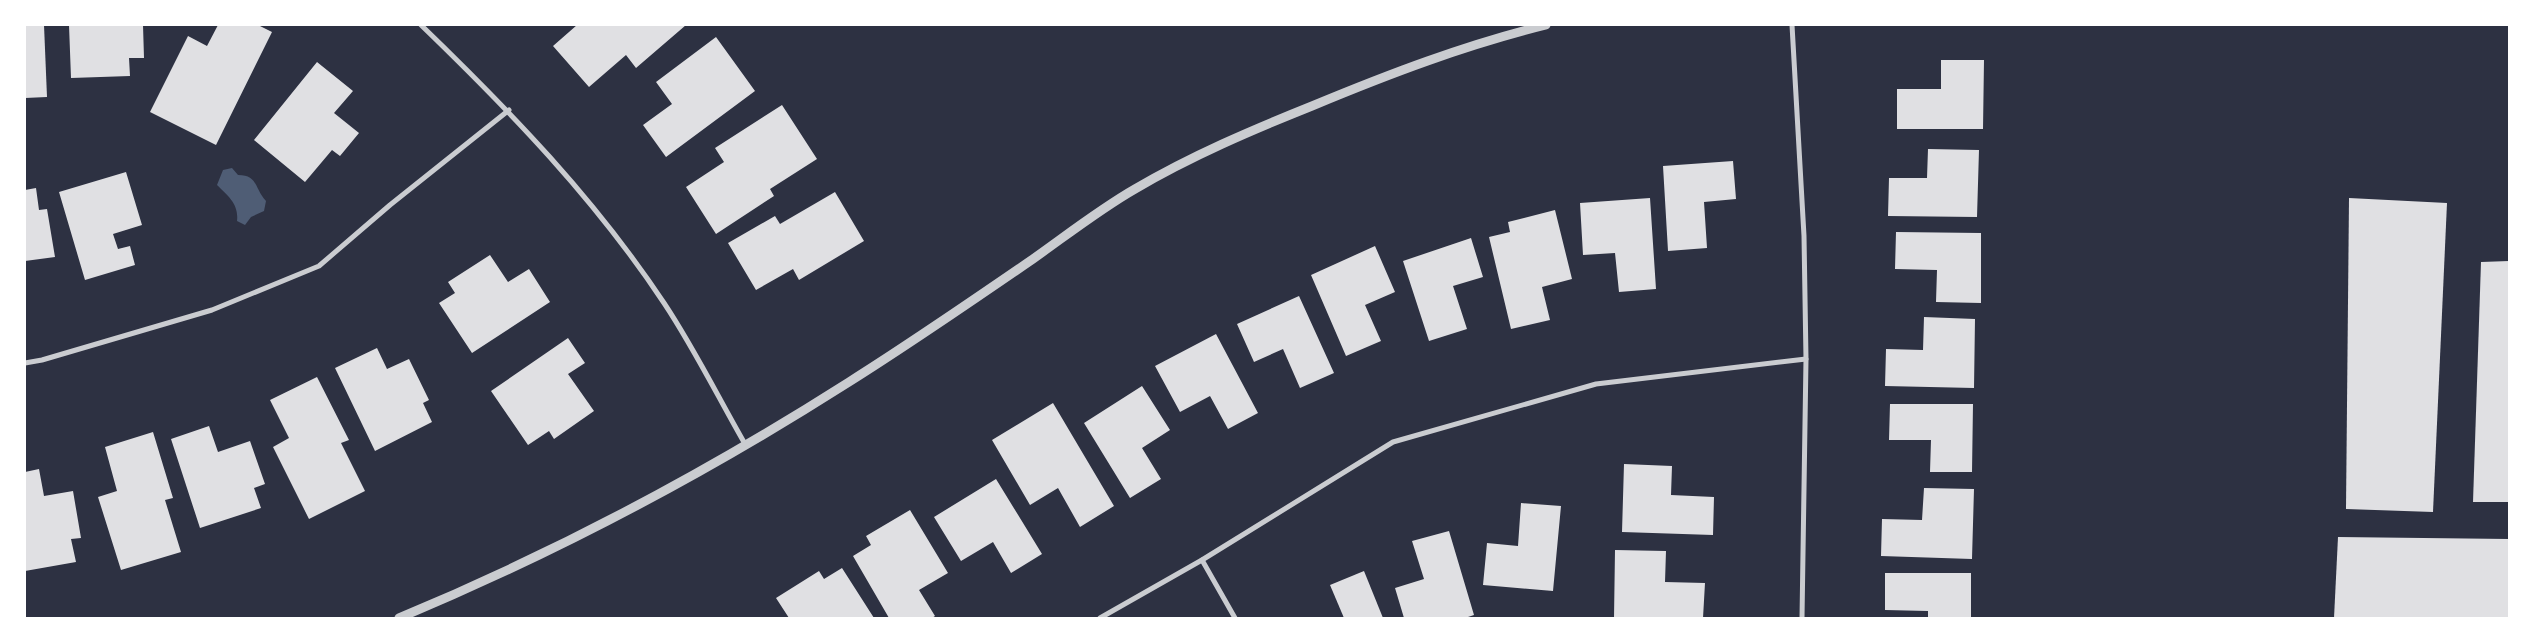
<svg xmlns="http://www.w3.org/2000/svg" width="2534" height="643" viewBox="0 0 2534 643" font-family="Poppins,sans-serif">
	<rect width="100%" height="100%" fill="#2d3142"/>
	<path fill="#4f5d75" d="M232 168 238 175C258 175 254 188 266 201L264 211 251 217 245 225 237 221C239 204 228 196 217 185L223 170Z"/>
	<g fill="#e0e0e3">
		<path d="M25 25H44L47 97 25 98Z"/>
		<path d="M69 25H143L144 58H129L130 76 71 78Z"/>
		<path d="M218 25H258L272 32 216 145 150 112 188 36 207 46Z"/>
		<path d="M577 25H686L636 68 626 55 589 87 553 46Z"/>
		<path d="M716 37 755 91 666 157 643 125 672 104 656 82Z"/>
		<path d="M1941 60H1984L1983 129H1897V89H1941Z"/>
		<path d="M317 62 353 91 334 113 359 133 340 156 332 150 305 182 254 140Z"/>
		<path d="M782 105 817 159 770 189 774 196 716 234 686 187 724 162 715 148Z"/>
		<path d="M1928 149 1979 150 1977 217 1888 216 1889 178H1927Z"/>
		<path d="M1733 161 1736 199 1704 202 1707 248 1668 251 1663 166Z"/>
		<path d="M126 172 142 225 113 234 118 249 130 246 135 265 85 280 59 192Z"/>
		<path d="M36 188 39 210 47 209 55 257 25 261V190Z"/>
		<path d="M835 192 864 241 799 280 793 269 756 290 728 243 775 216 780 224Z"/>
		<path d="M1650 198 1656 289 1619 292 1615 253 1583 255 1580 203Z"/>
		<path d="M2349 198 2447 203 2433 512 2346 509Z"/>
		<path d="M1555 210 1572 279 1542 287 1550 320 1511 329 1489 237 1510 232 1508 222Z"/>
		<path d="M1896 232 1981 233V303L1936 302 1937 270 1895 269Z"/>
		<path d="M1471 238 1483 277 1453 286 1467 329 1429 341 1403 261Z"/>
		<path d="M1375 246 1395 292 1365 305 1381 341 1346 356 1311 275Z"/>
		<path d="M490 255 508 282 529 269 550 302 472 353 439 303 455 293 448 282Z"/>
		<path d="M2509 261V502H2473L2481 262Z"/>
		<path d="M1299 296 1334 373 1300 388 1283 349 1254 362 1237 324Z"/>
		<path d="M1924 317 1975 319 1974 388 1885 386 1886 349 1923 350Z"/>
		<path d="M1216 334 1258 413 1228 429 1210 396 1180 412 1155 366Z"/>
		<path d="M568 338 585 363 568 374 594 411 554 439 549 431 528 445 491 391Z"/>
		<path d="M377 348 387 369 409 359 429 400 423 403 432 422 375 451 335 368Z"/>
		<path d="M317 377 349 440 341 443 365 491 309 519 273 447 289 438 270 400Z"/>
		<path d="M1142 386 1170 430 1142 448 1161 479 1130 498 1084 423Z"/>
		<path d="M1053 403 1114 506 1080 527 1058 488 1030 505 992 440Z"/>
		<path d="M1890 404H1973L1972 472H1930L1931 440H1889Z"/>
		<path d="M209 426 218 452 250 441 265 484 254 488 261 508 200 528 171 439Z"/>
		<path d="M153 432 173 498 165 500 181 552 121 570 98 497 117 491 105 447Z"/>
		<path d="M1624 464 1672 466 1671 495 1714 497 1713 535 1622 532Z"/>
		<path d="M39 469 44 496 73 491 81 538 71 539 76 562 25 571V472Z"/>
		<path d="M996 479 1042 554 1011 573 993 542 961 561 934 517Z"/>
		<path d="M1924 488 1974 489 1972 559 1881 556 1882 519 1922 520Z"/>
		<path d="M1521 503 1561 506 1553 591 1483 585 1487 543 1518 546Z"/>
		<path d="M910 510 948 573 919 590 935 616 932 618H889L853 556 871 545 866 536Z"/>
		<path d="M1449 531 1474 615 1465 618H1404L1395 588 1424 579 1412 541Z"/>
		<path d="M2338 537 2509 539V618H2334Z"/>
		<path d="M1615 550 1666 551 1665 582 1705 583 1703 618H1614Z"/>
		<path d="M842 568 874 618H789L776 598 819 571 824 579Z"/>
		<path d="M1364 571 1383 618H1344L1330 585Z"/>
		<path d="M1885 573H1971V618H1928V611L1885 610Z"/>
	</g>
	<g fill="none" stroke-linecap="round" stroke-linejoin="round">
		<g stroke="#caccd0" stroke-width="5">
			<path d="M421 25C510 111 595 199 664 303 694 348 718 397 745 444"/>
			<path d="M1792 25 1804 236 1806 359 1802 618"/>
			<path d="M25 363 42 360 212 310 319 266 390 205 509 110"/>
			<path d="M1202 560 1235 618"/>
			<path d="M1100 618 1202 560 1393 442 1596 384 1806 359"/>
		</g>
		<path stroke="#caccd0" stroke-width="9" d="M399 618C555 553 706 473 849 382 911 343 972 301 1033 259 1067 235 1100 209 1135 189 1191 156 1252 130 1312 106 1389 74 1465 45 1546 25"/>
	</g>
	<rect width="2534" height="643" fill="none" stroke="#ffffff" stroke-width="52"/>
</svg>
